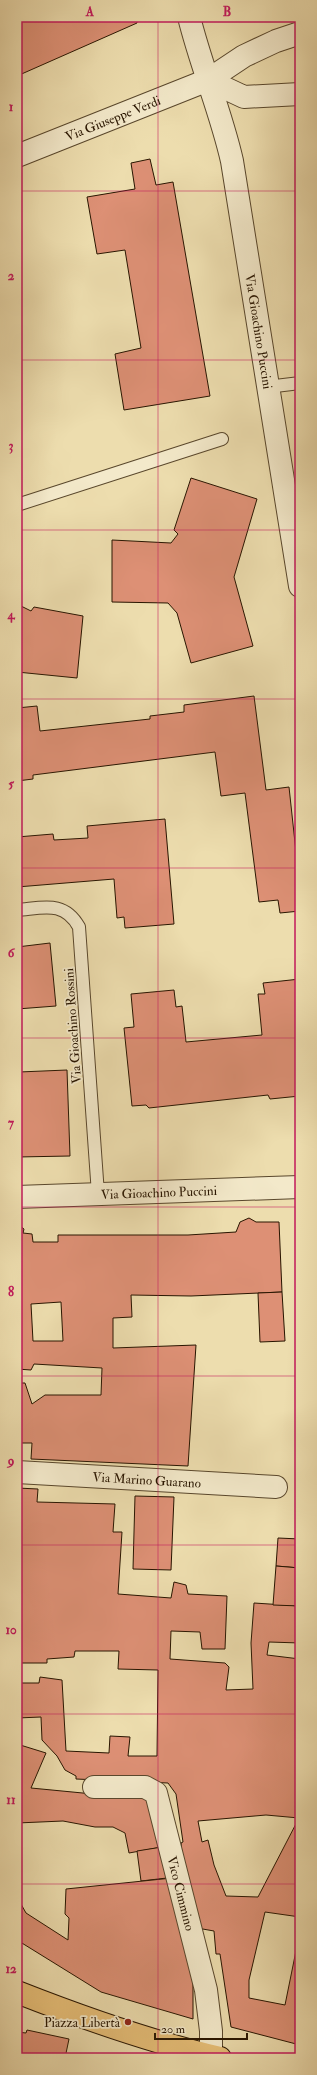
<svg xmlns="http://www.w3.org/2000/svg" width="317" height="2075" viewBox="0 0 317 2075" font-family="'IM FELL Double Pica',serif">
	<rect width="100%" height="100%" fill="#edddae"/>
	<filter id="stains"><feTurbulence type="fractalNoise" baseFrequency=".005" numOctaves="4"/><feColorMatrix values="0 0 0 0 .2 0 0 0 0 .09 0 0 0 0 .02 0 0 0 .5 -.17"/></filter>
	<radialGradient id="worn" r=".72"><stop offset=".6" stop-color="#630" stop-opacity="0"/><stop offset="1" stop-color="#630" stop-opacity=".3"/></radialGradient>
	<g fill="#dd9075" stroke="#281500" fill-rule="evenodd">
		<path d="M18 17H136L137 23 17 76V28L20 27Z"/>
		<path d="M150 159 156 185 173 182 210 396 124 410 115 354 141 348 125 250 97 254 87 197 135 189 131 163Z"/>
		<path d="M191 478 257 499 234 577 253 646 191 663 177 613 168 603 112 602V540L171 543 178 534 174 530Z"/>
		<path d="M17 571 21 606 31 611 34 607 83 616 77 678 17 672Z"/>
		<path d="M254 696 266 790 289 787 300 889V911L280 913 278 900 259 902 245 793 221 796 215 752 33 775V779L17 781V708L37 706 40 731 150 719V716L184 712V705Z"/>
		<path d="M165 819 174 924 125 928 124 917 117 918 114 879 17 887V837L53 834 54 840 88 838 87 826Z"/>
		<path d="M50 943 56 1006 17 1009V947Z"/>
		<path d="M300 979V1096L270 1099 268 1095 149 1108 146 1105 132 1106 124 1028 134 1027 131 994 174 990 176 1007 182 1006 186 1042 262 1035 258 994H265L263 983Z"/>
		<path d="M67 1070 70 1156 17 1157V1094H20L19 1072Z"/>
		<path d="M249 1218 256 1222H279L282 1292 191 1296 131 1295 132 1317 113 1318V1348L196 1345 188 1466 31 1459 32 1443H17V1383H25L32 1404 45 1395H101L102 1368 34 1364 31 1370 17 1369V1224L24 1229 23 1233 32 1234 33 1242H58V1235H188L236 1232 240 1222ZM61 1302 63 1341H33L31 1304Z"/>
		<path d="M282 1292 285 1341 260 1342 258 1293Z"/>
		<path d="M17 1488 38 1489 37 1502 115 1504 113 1532H122L118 1594 171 1598 174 1582 186 1585 188 1594 227 1596 225 1649H202L200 1632 171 1631 170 1659 225 1663 229 1667 226 1690 253 1689 251 1643 254 1603 300 1606V1643L269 1642 267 1655 300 1659V1688L297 1687 298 1789H300V1917L265 1912 249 1980V1998L285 2005 300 1931V2045L231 2027 220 1954H216L214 1931 197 1928 186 1867 183 1864 181 1843 183 1842 176 1794 168 1783 76 1779V1776L65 1770 57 1756 42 1740 41 1717 17 1718V1683H39L40 1677 62 1680 66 1751 109 1753 110 1736 130 1737 128 1756H157L158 1670 118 1669 119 1651H75L74 1657 47 1659V1663H17ZM266 1815 299 1818 258 1897 226 1896 214 1865 208 1840 202 1842 198 1821Z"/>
		<path d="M135 1496 174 1497 171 1570 133 1569Z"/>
		<path d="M278 1538 300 1539V1568L276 1566Z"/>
		<path d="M276 1566 300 1568V1606L273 1605Z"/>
		<path d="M17 1744 46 1753 31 1788 124 1797H154L162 1847 129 1853 125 1833 113 1827H95L63 1821 17 1823Z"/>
		<path d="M162 1847 167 1878 141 1881 137 1851Z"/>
		<path d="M172 1878 193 1967V2019L101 1992 17 1940V1897L26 1913 68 1940 69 1918 65 1914 66 1889Z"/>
		<path d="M27 2030 69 2039 65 2058H17V2032L26 2033Z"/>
	</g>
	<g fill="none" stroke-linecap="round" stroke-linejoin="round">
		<defs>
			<g id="lane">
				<path d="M267 387 300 383"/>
				<path d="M17 505 222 439"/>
				<path d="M17 910C43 908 64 900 79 927L98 1194"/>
			</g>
			<g id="street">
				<path id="s1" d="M189 17C201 66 221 112 232 161L300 586"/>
				<path d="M208 80 244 97 300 94"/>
				<path id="s2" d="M17 156 208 80 244 56 276 41 300 33"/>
				<path id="s3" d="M17 1197 300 1187"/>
				<path id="s4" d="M17 1472 276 1487"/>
				<path id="s5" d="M94 1787H145L156 1793 206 1990 211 2031V2056"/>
			</g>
			<path id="primary" d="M17 1992C83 2018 151 2042 220 2058"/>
		</defs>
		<use href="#lane" stroke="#59472c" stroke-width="14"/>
		<use href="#street" stroke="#59472c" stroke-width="24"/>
		<use href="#primary" stroke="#281500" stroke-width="24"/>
		<use href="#lane" stroke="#f3e9ca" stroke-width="12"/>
		<use href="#street" stroke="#f3e9ca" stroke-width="22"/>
		<use href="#primary" stroke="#e6be77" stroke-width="22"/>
	</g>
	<path fill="none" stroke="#c2185b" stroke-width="1" stroke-opacity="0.55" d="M158 17V2058M17 191H300M17 360H300M17 530H300M17 699H300M17 868H300M17 1038H300M17 1207H300M17 1376H300M17 1545H300M17 1714H300M17 1884H300"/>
	<circle fill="#8f2418" stroke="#f3e9ca" stroke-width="1.5" cx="128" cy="2022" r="4"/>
	<g text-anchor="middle" stroke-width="3.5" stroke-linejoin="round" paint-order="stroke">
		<g font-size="13" fill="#281500" stroke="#f3e9ca">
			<text dy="5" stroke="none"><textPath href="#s2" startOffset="103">Via Giuseppe Verdi</textPath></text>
			<text dy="5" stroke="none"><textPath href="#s1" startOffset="323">Via Gioachino Puccini</textPath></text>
			<text transform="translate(72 1026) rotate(-94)" y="5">Via Gioachino Rossini</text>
			<text dy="5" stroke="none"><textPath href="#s3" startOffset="142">Via Gioachino Puccini</textPath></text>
			<text dy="5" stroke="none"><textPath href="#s4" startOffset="130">Via Marino Guarano</textPath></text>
			<text dy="5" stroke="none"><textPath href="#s5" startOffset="167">Vico Cimmino</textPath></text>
		</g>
		<g font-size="13" fill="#281500" stroke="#f3e9ca" text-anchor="end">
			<text x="120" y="2027">Piazza Libertà</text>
		</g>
	</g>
	<rect width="317" height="2075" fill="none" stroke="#edddae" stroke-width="44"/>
	<path d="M155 2033v6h92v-6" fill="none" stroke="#281500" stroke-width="2"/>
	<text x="161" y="2033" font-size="12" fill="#281500" stroke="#f3e9ca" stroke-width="3" paint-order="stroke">20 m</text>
	<rect x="22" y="22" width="273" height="2031" fill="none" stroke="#c2185b" stroke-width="1.5"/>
	<g font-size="13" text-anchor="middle" font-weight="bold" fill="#c2185b">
		<text x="90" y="16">A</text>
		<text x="227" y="16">B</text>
		<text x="11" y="111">1</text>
		<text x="11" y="280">2</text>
		<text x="11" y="450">3</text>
		<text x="11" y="619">4</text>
		<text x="11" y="788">5</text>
		<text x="11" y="957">6</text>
		<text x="11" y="1127">7</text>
		<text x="11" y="1296">8</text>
		<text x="11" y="1465">9</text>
		<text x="11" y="1634">10</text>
		<text x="11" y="1804">11</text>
		<text x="11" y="1973">12</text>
	</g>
	<rect width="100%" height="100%" filter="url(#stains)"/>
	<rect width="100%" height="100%" fill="url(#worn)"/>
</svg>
